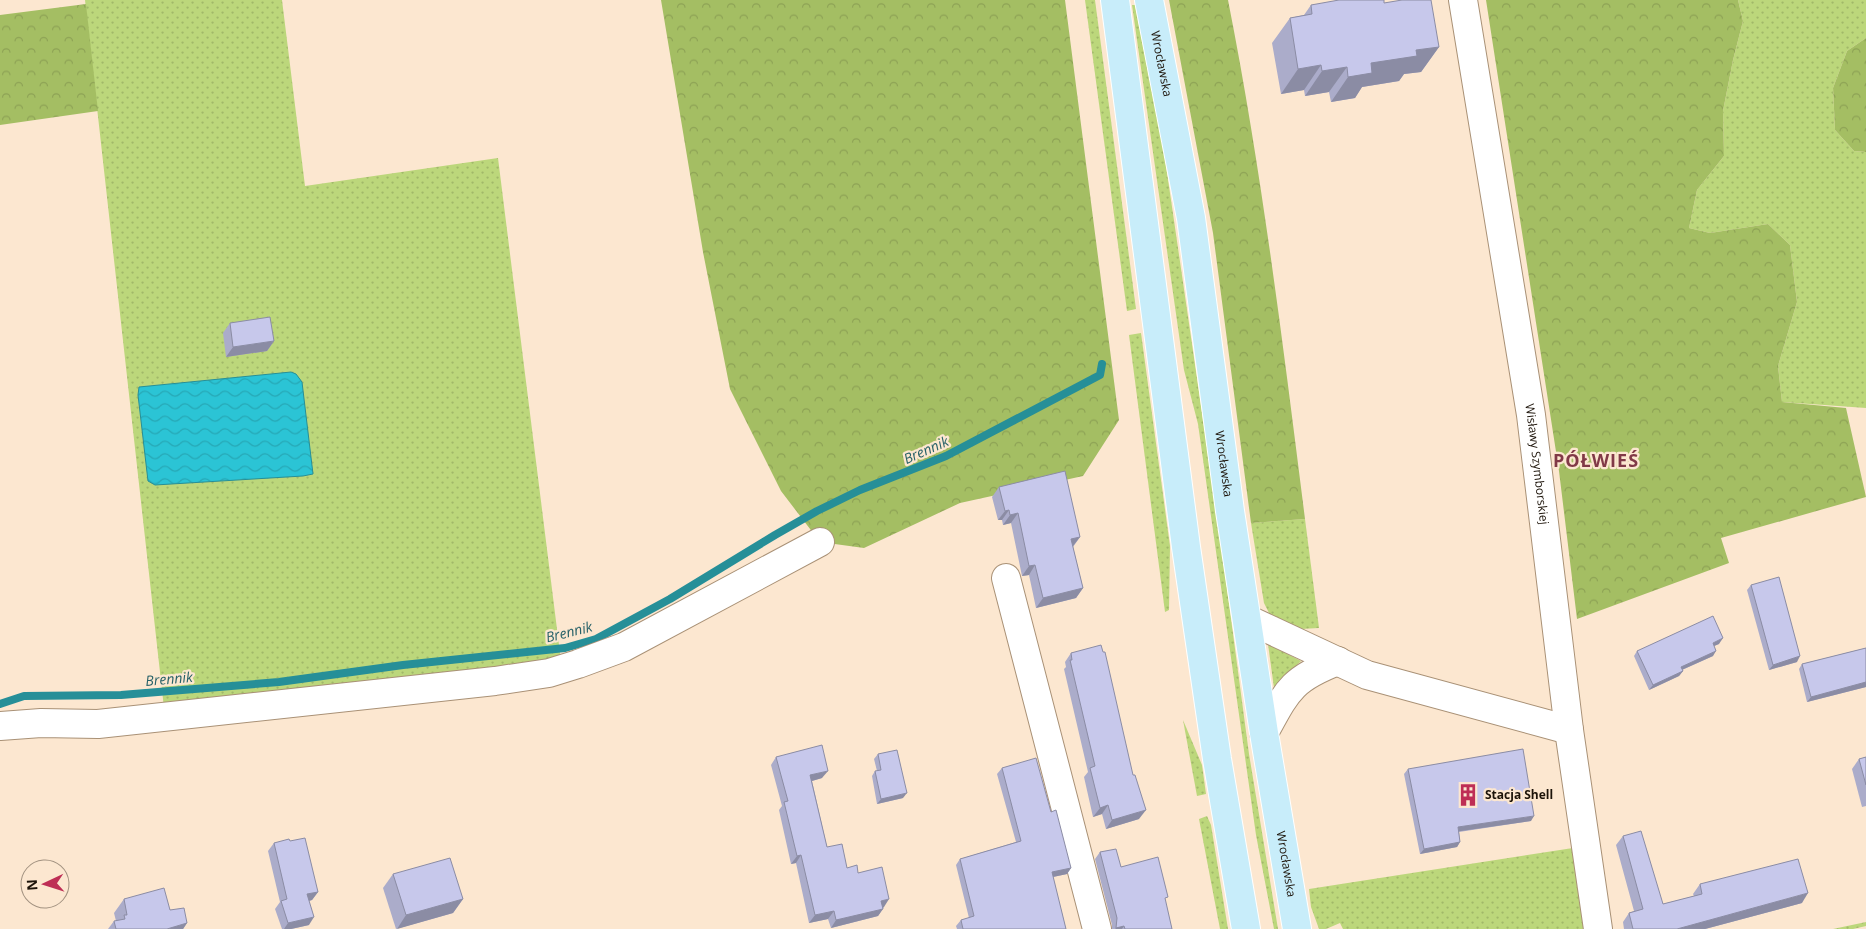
<svg xmlns="http://www.w3.org/2000/svg" width="1866" height="929" viewBox="0 0 1866 929" font-family="'Open Sans',sans-serif">
	<defs>
		<pattern id="grass-dots" width="8" height="8" patternUnits="userSpaceOnUse" patternTransform="scale(1.25)"><rect width="8" height="8" fill="#bcd77b"/><path d="M2 2h.1M6 6h.1" fill="none" stroke="#a1b869" stroke-width="1.8" stroke-linecap="round"/></pattern>
		<pattern id="forest-crowns" width="20" height="18" patternUnits="userSpaceOnUse" patternTransform="scale(1.25)"><rect width="20" height="18" fill="#a4be63"/><path d="M2 6a3 3 0 1 1 6 0M12 15a3 3 0 1 1 6 0" fill="none" stroke="#8da255"/></pattern>
		<pattern id="water-waves" width="16" height="10" patternUnits="userSpaceOnUse" patternTransform="scale(1.25)"><rect width="16" height="10" fill="#2bc4d5"/><path d="M0 5q4-4 8 0t8 0" fill="none" stroke="#26a8b6"/></pattern>
	</defs>
	<rect width="100%" height="100%" fill="#fce7d0"/>
	<g fill="url(#grass-dots)">
		<path d="M85 0H282L305 186 498 158 562 669 165 717Z"/>
		<path d="M1085 0H1095L1136 309 1127 311Z"/>
		<path d="M1738 0H1866V38L1847 51 1833 88 1835 130 1854 151 1866 152V408L1782 402 1778 366 1797 302 1790 245 1768 224 1710 233 1689 228 1697 190 1724 156 1723 111 1733 60 1743 21Z"/>
		<path d="M1132 5H1135L1164 152 1220 536 1249 754 1278 929H1274L1256 835 1198 424 1184 370Z"/>
		<path d="M1141 333 1170 546 1169 610 1165 612 1129 335Z"/>
		<path d="M1305 519 1319 628 1283 630 1270 615 1264 603 1251 523Z"/>
		<path d="M1268 644 1301 661 1274 688Z"/>
		<path d="M1183 720 1202 765 1206 794 1197 796Z"/>
		<path d="M1207 816 1211 825 1228 929H1220L1199 819Z"/>
		<path d="M1573 848 1586 929H1343L1340 923 1326 929H1319L1311 907 1309 889Z"/>
		<path d="M1866 922V926L1853 929H1833Z"/>
	</g>
	<g fill="url(#forest-crowns)">
		<path d="M661 0H1065L1119 420 1083 476 960 503 864 548 820 542 781 491 730 389 703 252Z"/>
		<path d="M1169 0H1228C1262 172 1283 345 1305 519L1251 523 1213 233Z"/>
		<path d="M1486 0H1738L1743 21 1733 60 1723 111 1724 156 1697 190 1689 228 1710 233 1768 224 1790 245 1797 302 1778 366 1782 402 1846 408 1866 497 1721 538 1729 563 1577 619 1559 471Z"/>
		<path d="M86 4 98 111 0 125V15Z"/>
		<path d="M1866 38V152L1854 151 1835 130 1833 88 1847 51Z"/>
	</g>
	<path fill="url(#water-waves)" stroke="#268f98" d="M291 372 296 374 302 382 313 474 303 476 155 485 148 481 138 395 139 387Z"/>
	<g fill="none" stroke-linecap="round" stroke-linejoin="round">
		<path stroke="#268f98" stroke-width="8" d="M0 704 24 696 121 695 279 682 403 665 565 648 596 639 670 599 775 535 817 511 860 490 946 456 1100 375 1102 364"/>
		<defs>
			<g id="minor">
				<path id="s1" d="M1463 0 1531 415 1569 730 1598 929"/>
				<path d="M1006 578 1097 929"/>
				<path d="M1247 619 1367 675 1569 730"/>
				<path d="M0 726 41 723 98 724 495 681 549 673 578 664 624 647 820 542"/>
				<path d="M1264 733C1287 691 1291 679 1338 661"/>
			</g>
			<g id="major">
				<path d="M1115 0 1186 547 1217 759 1246 929"/>
				<path id="s2" d="M1149 0 1191 218 1230 511 1264 733 1297 929"/>
			</g>
		</defs>
		<use href="#minor" stroke="#a99176" stroke-width="30"/>
		<use href="#major" stroke="#fff" stroke-width="30"/>
		<use href="#minor" stroke="#fff" stroke-width="28"/>
		<use href="#major" stroke="#c8edfa" stroke-width="28"/>
	</g>
	<g fill="#abacca">
		<path d="M1384 3 1439 47 1421 72 1404 74 1399 81 1362 87 1355 98 1331 102 1329 92 1305 96 1304 90 1281 94 1272 43 1290 18 1304 15 1311 5Z"/>
		<path d="M230 323 274 341 267 351 226 357 223 333Z"/>
		<path d="M999 487 1080 537 1073 547 1083 588 1076 598 1036 608 1029 575 1022 576 1011 523 1003 525 1002 520H998L992 497Z"/>
		<path d="M1751 585 1797 662 1769 670 1747 590Z"/>
		<path d="M1719 644 1714 646 1713 656 1682 670 1683 671 1679 676 1649 690 1634 656 1637 651Z"/>
		<path d="M1866 648V687L1807 702 1799 669 1802 664Z"/>
		<path d="M1103 652 1139 819 1106 829 1102 814 1093 817 1084 777 1088 772 1064 669 1066 667 1065 662 1071 653Z"/>
		<path d="M878 754 903 798 877 804 872 776 875 771H877L874 759Z"/>
		<path d="M776 757 822 778 812 781 827 847 847 868 858 873 884 907 878 916 831 928 828 919 809 923 796 863 791 864 779 810 782 806 771 765Z"/>
		<path d="M1866 757V806L1862 807 1852 769 1859 759Z"/>
		<path d="M1002 768 1051 812 1071 868 1067 874 1053 877 1066 929H957L956 926 961 920 969 918 956 865 960 859 1016 842 997 774Z"/>
		<path d="M1408 769 1531 821 1459 832 1460 842 1457 847 1420 854 1404 774Z"/>
		<path d="M1623 836 1663 904 1694 896 1693 894 1700 884 1802 903 1705 929H1624L1623 922 1629 913 1634 911 1616 845Z"/>
		<path d="M290 841 318 892 312 900 309 901V925L291 929H282L275 909 280 902 268 851 274 843Z"/>
		<path d="M1100 852 1121 867 1165 902 1172 929H1112V925L1095 859Z"/>
		<path d="M393 874 463 899 453 913 396 929 383 888Z"/>
		<path d="M124 899 170 910 187 923 183 929H108L114 921H116L114 913Z"/>
	</g>
	<g fill="#8b8ca4">
		<path d="M1439 47 1421 72 1404 74 1399 81 1362 87 1355 98 1331 102 1348 77 1371 63 1416 50Z"/>
		<path d="M1321 65 1304 90 1281 94 1298 69Z"/>
		<path d="M1347 67 1329 92 1305 96 1322 71Z"/>
		<path d="M274 341 267 351 226 357 233 347Z"/>
		<path d="M1009 510 1002 520H998L1005 511Z"/>
		<path d="M1018 513 1011 523 1003 525 1010 515Z"/>
		<path d="M1080 537 1073 546 1064 549 1071 539Z"/>
		<path d="M1035 565 1029 575 1022 576 1029 566Z"/>
		<path d="M1083 588 1076 598 1036 608 1043 598Z"/>
		<path d="M1723 638 1719 644 1709 648 1713 643Z"/>
		<path d="M1716 651 1713 656 1677 672 1681 667Z"/>
		<path d="M1800 656 1797 662 1769 670 1773 665Z"/>
		<path d="M1683 671 1679 676 1649 690 1653 685Z"/>
		<path d="M1866 682V687L1807 702 1811 697Z"/>
		<path d="M828 771 822 778 805 783 810 775Z"/>
		<path d="M907 793 903 798 877 804 881 799Z"/>
		<path d="M1108 805 1102 814 1093 817 1100 808Z"/>
		<path d="M1146 810 1139 819 1106 829 1112 820Z"/>
		<path d="M1534 816 1531 821 1454 832 1458 827Z"/>
		<path d="M1460 842 1457 847 1420 854 1424 849Z"/>
		<path d="M801 855 796 863 791 864 797 856Z"/>
		<path d="M1071 868 1067 874 1048 878 1052 872Z"/>
		<path d="M318 892 312 900 301 903 307 894Z"/>
		<path d="M1808 893 1802 903 1705 929H1677Z"/>
		<path d="M463 899 453 913 397 929 406 915Z"/>
		<path d="M889 899 884 907 876 909 881 901Z"/>
		<path d="M883 909 878 916 831 928 836 920Z"/>
		<path d="M834 911 828 919 809 923 815 915Z"/>
		<path d="M314 917 309 925 291 929H284L288 923Z"/>
		<path d="M187 923 183 929H167Z"/>
		<path d="M1124 926 1122 929H1115L1116 928Z"/>
	</g>
	<g fill="#c7c8eb" stroke="#8b8ca4">
		<path d="M1339 0H1384V3L1402 0H1431L1439 47 1416 50 1417 56 1371 63 1372 73 1348 77 1347 67 1322 71 1321 65 1298 69 1290 18 1312 14 1311 5Z"/>
		<path d="M270 317 274 341 233 347 230 323Z"/>
		<path d="M1065 471 1080 537 1071 539 1083 588 1043 598 1035 565 1029 566 1018 513 1010 515 1009 510 1005 511 999 487Z"/>
		<path d="M1779 577 1800 656 1773 665 1751 585Z"/>
		<path d="M1713 616 1723 638 1713 643 1716 651 1681 667 1683 671 1653 685 1637 651Z"/>
		<path d="M1101 645 1103 652H1105L1133 775H1135L1146 810 1112 820 1108 805 1100 808 1090 768 1095 766 1070 660H1072L1071 653Z"/>
		<path d="M1866 648V682L1811 697 1802 664Z"/>
		<path d="M822 745 828 771 810 775 827 847 842 844 847 868 857 865 858 873 882 867 889 899 881 901 883 909 836 920 834 911 815 915 801 855 797 856 784 802 788 801 776 757Z"/>
		<path d="M1523 749 1534 816 1458 827 1460 842 1424 849 1408 769Z"/>
		<path d="M897 750 907 793 881 799 875 771 881 770 878 754Z"/>
		<path d="M1866 757V785L1859 759Z"/>
		<path d="M1036 758 1051 812 1056 810 1071 868 1052 872 1066 929H963L961 920 974 916 960 859 1021 841 1002 768Z"/>
		<path d="M1641 831 1663 904 1702 894 1700 884 1798 859 1808 893 1677 929H1633L1629 913 1643 909 1623 836Z"/>
		<path d="M305 838 318 892 307 894 314 917 288 923 281 901 287 899 274 843 289 839 290 841Z"/>
		<path d="M1116 849 1121 867 1158 857 1168 897 1165 898 1172 929H1125L1124 926 1116 928 1117 918 1100 852Z"/>
		<path d="M450 858 463 899 406 915 393 874Z"/>
		<path d="M164 888 170 910 184 908 187 923 167 929H116L114 921 125 919 124 915H127L124 899Z"/>
	</g>
	<defs>
		<symbol id="building-bare" viewBox="-9 -9 18 18"><path d="M-4-6H4V6H1V3H-1V6H-4ZM-2.5-4.3h1.7v1.8h-1.7ZM.8-4.3h1.7v1.8H.8ZM-2.5-1h1.7V.8h-1.7ZM.8-1h1.7V.8H.8Z" fill="#be2e55" stroke="#fce7d0" stroke-width="2.5" paint-order="stroke"/></symbol>
	</defs>
	<g fill-rule="evenodd">
		<use href="#building-bare" x="1452" y="779" width="32" height="32"/>
	</g>
	<g text-anchor="middle" stroke-width="4.5" stroke-linejoin="round" paint-order="stroke">
		<g font-size="12" fill="#1c1309" stroke="#fce7d0">
			<text dy="4" stroke="none"><textPath href="#s2" startOffset="65">Wrocławska</textPath></text>
			<text dy="4" stroke="none"><textPath href="#s2" startOffset="470">Wrocławska</textPath></text>
			<text dy="4" stroke="none"><textPath href="#s1" startOffset="470">Wisławy Szymborskiej</textPath></text>
			<text dy="4" stroke="none"><textPath href="#s2" startOffset="875">Wrocławska</textPath></text>
		</g>
		<g font-size="12" font-weight="bold" fill="#1c1309" stroke="#fce7d0" text-anchor="start">
			<text x="1485" y="799">Stacja Shell</text>
		</g>
		<g font-size="14" font-style="italic" fill="#276168" stroke="#fce7d0">
			<text transform="translate(926 450) rotate(-24)" y="5">Brennik</text>
			<text transform="translate(569 632) rotate(-14)" y="5">Brennik</text>
			<text transform="translate(169 679) rotate(-5)" y="5">Brennik</text>
		</g>
		<g font-size="18" font-weight="bold" letter-spacing="1" fill="#813947" stroke="#fce7d0">
			<text x="1596" y="467">PÓŁWIEŚ</text>
		</g>
	</g>
	<g transform="translate(45 884) rotate(266)"><circle r="24" fill="#fce7d0" stroke="#a29280"/>
	<path d="M0-4L9 19L0 12L-9 19Z" fill="#be2e55"/>
	<text y="-8" font-size="14" font-weight="bold" text-anchor="middle" fill="#1c1309">N</text>
	</g>
</svg>
